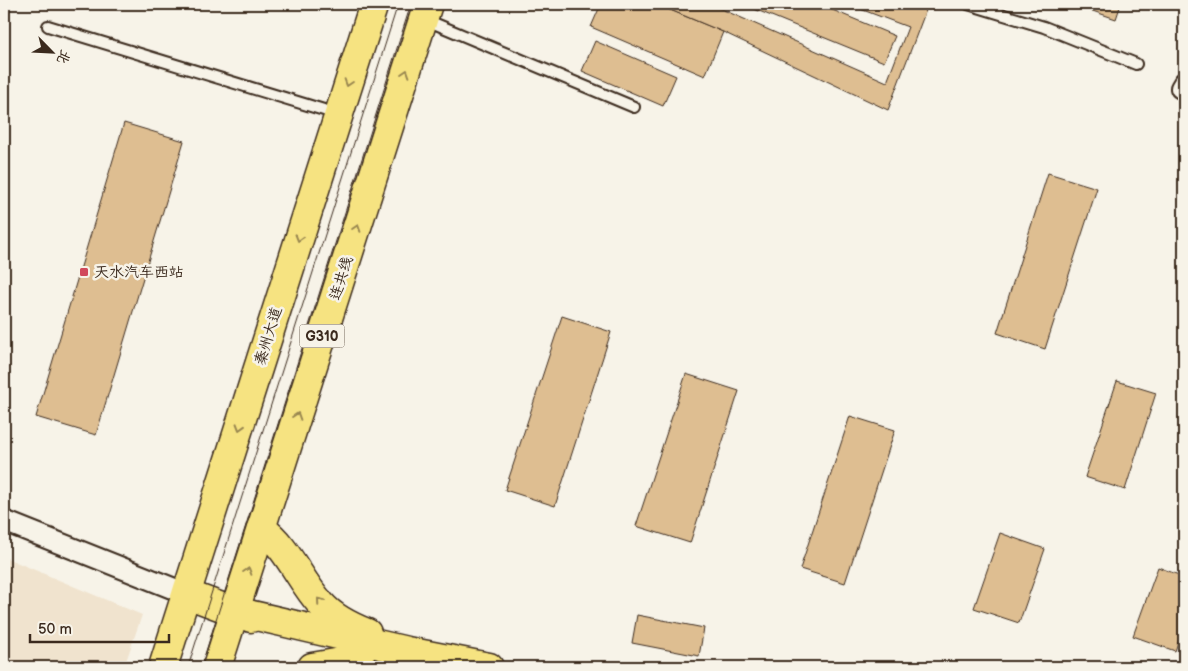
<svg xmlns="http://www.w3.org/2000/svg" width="1188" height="671" viewBox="0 0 1188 671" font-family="'Balsamiq Sans','LXGW WenKai TC',sans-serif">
	<rect width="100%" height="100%" fill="#f7f3e8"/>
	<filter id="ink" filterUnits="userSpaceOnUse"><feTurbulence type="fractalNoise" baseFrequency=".02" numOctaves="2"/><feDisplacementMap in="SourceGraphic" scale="10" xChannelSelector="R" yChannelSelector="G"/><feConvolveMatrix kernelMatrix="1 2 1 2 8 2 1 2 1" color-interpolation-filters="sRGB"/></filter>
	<g filter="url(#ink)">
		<path fill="#f0e3ce" d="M4 557 142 615 124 667H4Z"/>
		<g fill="#debe91" stroke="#3b2a1e">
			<path d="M601 4H656L723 32 705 76 591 27Z"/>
			<path d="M656 4H710L887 82 908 27 847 4H910L926 10 888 110 723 32Z"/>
			<path d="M742 4H818L895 36 884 62Z"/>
			<path d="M1072 4H1121L1116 19Z"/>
			<path d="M595 41 676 76 663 106 582 71Z"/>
			<path d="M124 123 184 141 96 435 36 417Z"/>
			<path d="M1048 173 1097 188 1045 349 997 333Z"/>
			<path d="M562 316 611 332 555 506 505 490Z"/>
			<path d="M686 374 739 391 690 543 636 526Z"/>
			<path d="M1117 381 1156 393 1125 490 1085 477Z"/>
			<path d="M850 416 895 430 845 583 800 569Z"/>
			<path d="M1000 533 1045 549 1019 623 974 608Z"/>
			<path d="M1158 567 1184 577V626L1175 651 1133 636Z"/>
			<path d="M637 615 704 628 699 656 632 643Z"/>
		</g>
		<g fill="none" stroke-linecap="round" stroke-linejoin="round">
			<defs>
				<g id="lane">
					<path d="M968 4 1044 27 1136 64"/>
					<path d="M424 19 634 107"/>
					<path d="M48 26 337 114"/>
				</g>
				<g id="street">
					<path d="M1181 88 1184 83"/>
					<path d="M4 521 187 594"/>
				</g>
				<g id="highway">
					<path d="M261 528C288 547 299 580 321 604 332 617 352 627 367 633"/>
					<path d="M187 594 251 618"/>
					<path d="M235 611 407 651 489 667"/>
					<path d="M163 667 374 4"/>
					<path d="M217 667 428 4"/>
					<path d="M312 667 359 659"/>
				</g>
			</defs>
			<use href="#lane" stroke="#3b2a1e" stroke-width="14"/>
			<use href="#street" stroke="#3b2a1e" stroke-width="24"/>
			<use href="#highway" stroke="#3b2a1e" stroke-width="31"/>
			<use href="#lane" stroke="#f7f3e8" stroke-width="10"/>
			<use href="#street" stroke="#f7f3e8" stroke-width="20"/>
			<use href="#highway" stroke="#f6e381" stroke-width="28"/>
			<g stroke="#3b2a1e" stroke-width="1">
				<path d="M188 667 398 4"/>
				<path d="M201 667 411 4"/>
			</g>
		</g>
		<defs><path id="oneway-chevron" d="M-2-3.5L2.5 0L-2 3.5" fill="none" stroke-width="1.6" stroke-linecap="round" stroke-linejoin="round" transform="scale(1.25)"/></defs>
		<g stroke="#988650">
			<use href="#oneway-chevron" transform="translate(406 73) rotate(-72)"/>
			<use href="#oneway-chevron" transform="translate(348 83) rotate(108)"/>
			<use href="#oneway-chevron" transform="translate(357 228) rotate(-72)"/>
			<use href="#oneway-chevron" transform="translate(299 238) rotate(107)"/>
			<use href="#oneway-chevron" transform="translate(297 416) rotate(-72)"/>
			<use href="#oneway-chevron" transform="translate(240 427) rotate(107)"/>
			<use href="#oneway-chevron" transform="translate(248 571) rotate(-72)"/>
			<use href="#oneway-chevron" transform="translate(320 601) rotate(-130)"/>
		</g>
	</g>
	<rect fill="#d1495b" stroke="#f7f3e8" stroke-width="2" x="79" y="267" width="10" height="10" rx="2.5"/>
	<g text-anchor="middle" stroke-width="5" stroke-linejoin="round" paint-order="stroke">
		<rect fill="#f7f3e8" stroke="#73665b" stroke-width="1" x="299.5" y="324.5" width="45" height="23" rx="4"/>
		<g font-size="14" font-weight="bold" fill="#3b2a1e">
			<text x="322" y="341">G310</text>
		</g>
		<g font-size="15" fill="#3b2a1e" stroke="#f7f3e8" text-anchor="start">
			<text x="94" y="277">天水汽车西站</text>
		</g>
		<g font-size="15" fill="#3b2a1e" stroke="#f7f3e8">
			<text transform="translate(341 278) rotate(-72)" y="5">连共线</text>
			<text transform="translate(268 336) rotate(-73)" y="5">秦州大道</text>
		</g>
	</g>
	<rect width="1188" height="671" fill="none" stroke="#f7f3e8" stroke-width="20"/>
	<rect x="10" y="10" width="1168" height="651" fill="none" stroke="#3b2a1e" stroke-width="2" filter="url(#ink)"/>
	<g transform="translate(52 52) rotate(114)" stroke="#f7f3e8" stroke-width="4" paint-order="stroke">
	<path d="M0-4L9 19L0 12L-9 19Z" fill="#3b2a1e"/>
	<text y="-8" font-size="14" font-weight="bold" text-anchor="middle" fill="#3b2a1e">北</text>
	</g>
	<path d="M30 634v8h139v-8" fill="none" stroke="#3b2a1e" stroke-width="2.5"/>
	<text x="38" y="634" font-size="15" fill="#3b2a1e" stroke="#f7f3e8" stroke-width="4" paint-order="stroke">50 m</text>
</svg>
